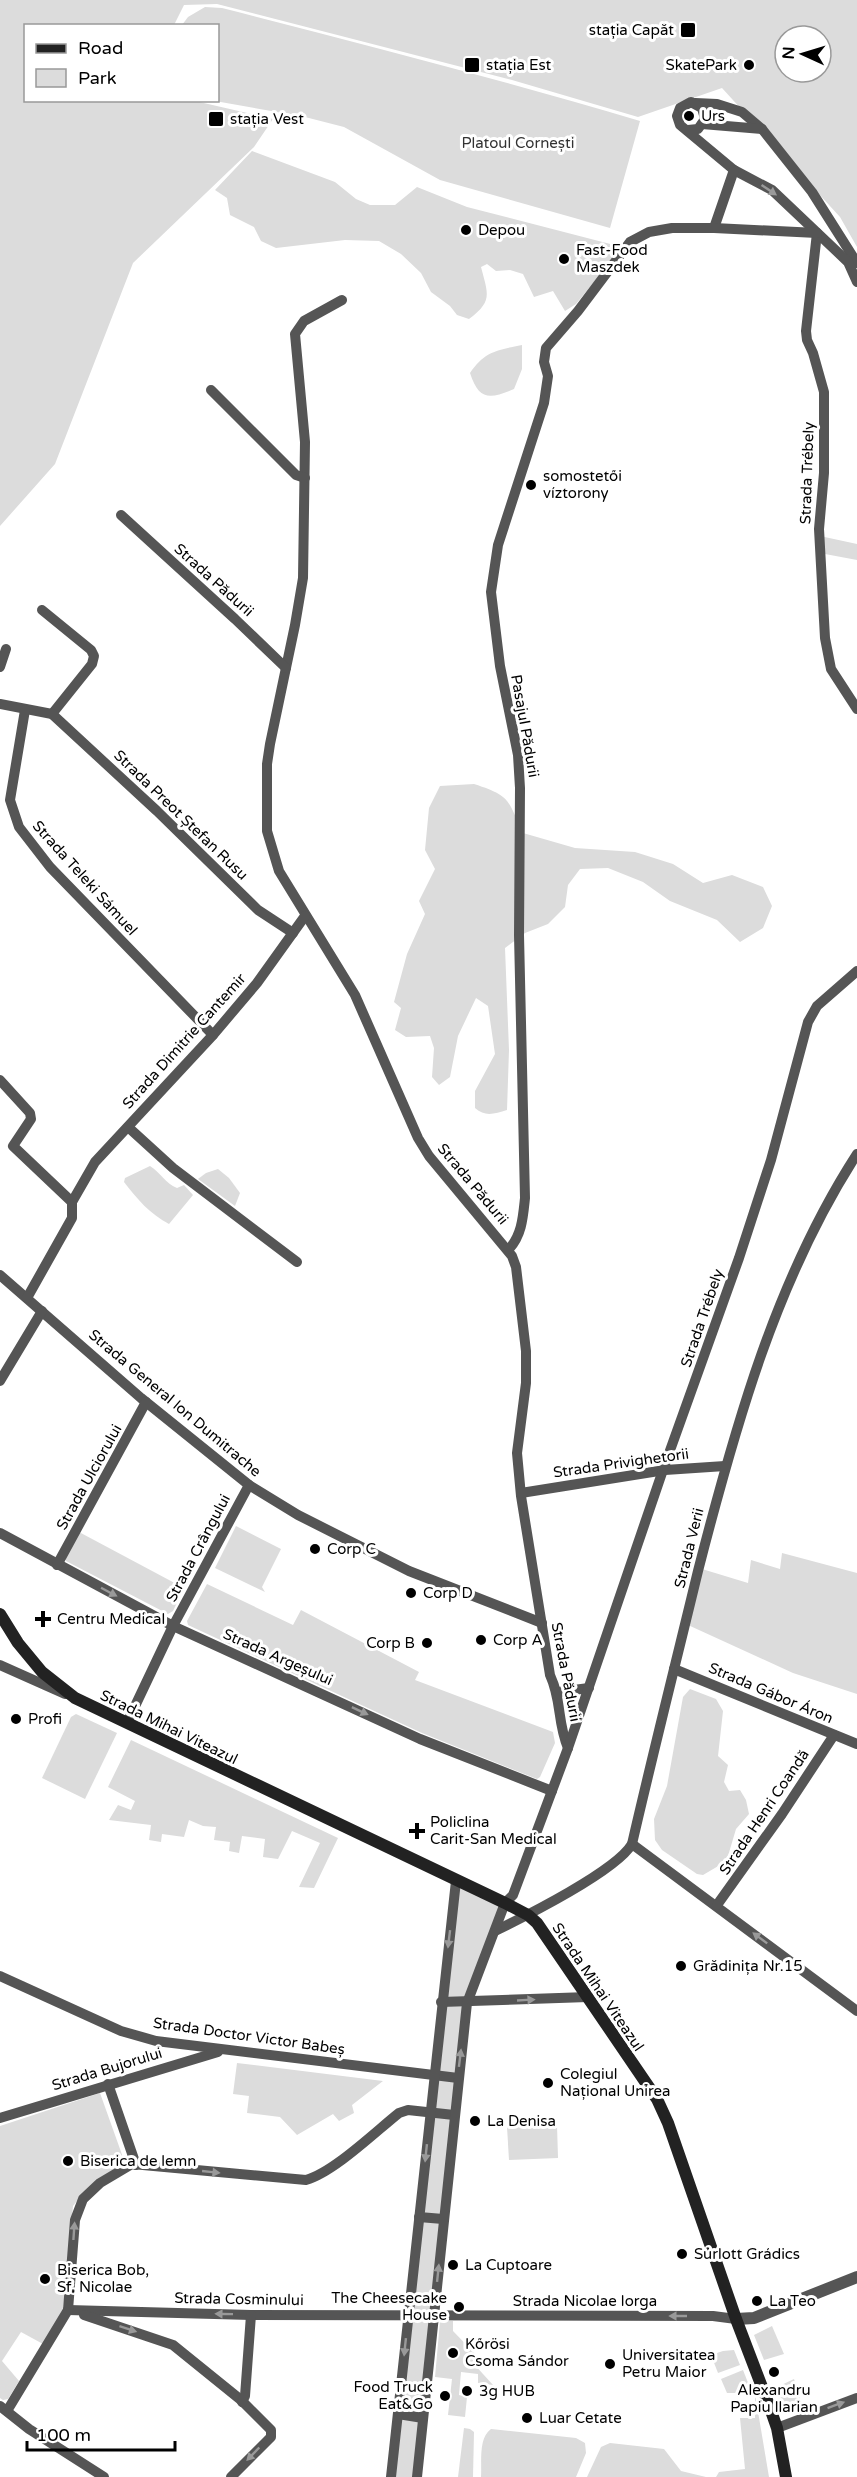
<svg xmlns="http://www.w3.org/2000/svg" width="857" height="2477" viewBox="0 0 857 2477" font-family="'Varela Round',sans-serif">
	<rect width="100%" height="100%" fill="#fff"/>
	<g fill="#dcdcdc" fill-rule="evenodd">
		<path d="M0 0H857V247L840 217 722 88 638 117 512 80 217 4 184 5 174 25 26 26V100L195 101 273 119 254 147 133 263 55 464 0 526ZM785 36H821V72H785Z"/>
		<path d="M205 7 222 8C362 44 502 80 640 121L610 228 440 180 344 127 305 117 215 101 218 100V26L182 25 188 17Z"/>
		<path d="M252 151 335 182 356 199 370 205H395L417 187 467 207 618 246 619 251 576 304 565 311 553 291 534 297 523 274 510 270 496 271 487 264 481 267C488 294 493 301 469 319L457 315 450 306 431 292 421 273 401 254 379 241 345 240 276 248 261 241 254 227 230 215 227 198 215 190Z"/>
		<path d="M522 345V369L514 389C490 399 479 401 470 373 485 351 497 350 522 345Z"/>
		<path d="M820 536 857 544V560L825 554Z"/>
		<path d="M474 784C511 796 507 799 523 833L575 848 635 852 673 864 703 883 732 875 763 887 772 906 763 928 740 942 717 920 670 901 643 882 608 868 580 869 568 885 565 907 548 924 525 933 505 948 509 1050 507 1110C494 1114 485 1117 475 1108V1091L495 1054 488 1006 476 998 458 1036 450 1077 439 1085 432 1077 434 1048 430 1036 406 1037 395 1030 401 1008 394 1002 407 954 425 914 419 901 435 869 425 850 429 808 440 786Z"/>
		<path d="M150 1166C161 1173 165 1183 177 1188L184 1185 193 1195 169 1224C150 1214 137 1199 124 1182L125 1178Z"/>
		<path d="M218 1169 229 1178 240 1193 235 1206 198 1179 206 1173Z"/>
		<path d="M236 1526 281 1549 262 1587 265 1592 215 1568Z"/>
		<path d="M79 1532 184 1588 173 1611 168 1614 66 1561 65 1556Z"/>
		<path d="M782 1553 857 1573V1694L793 1673 688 1625 702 1569 748 1583 751 1560 780 1569Z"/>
		<path d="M207 1584 293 1625 301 1610 419 1672 415 1680 553 1732 555 1743 540 1777 537 1779 422 1733 188 1625 187 1621Z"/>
		<path d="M690 1689 716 1699 723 1711 718 1756 728 1765 724 1782 729 1791 740 1790 746 1800 749 1814 736 1829 728 1856 720 1865 703 1875 697 1874 662 1850 655 1840 654 1819 667 1786 683 1697Z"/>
		<path d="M76 1714 117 1733 85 1799 42 1778 71 1717Z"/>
		<path d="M131 1740 338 1838 314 1888 299 1887 320 1843 292 1831 278 1859 263 1857 265 1839 242 1836 239 1853 229 1851 230 1842 214 1840 216 1827 203 1826 189 1820 184 1837 162 1834 161 1842 149 1840 151 1825 109 1820 118 1805 131 1810 135 1801 108 1787Z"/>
		<path d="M456 1881 505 1903 467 2003 417 2477H391Z"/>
		<path d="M237 2063 383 2081 352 2105 354 2113 339 2121 333 2114 297 2135 280 2117 247 2113 249 2096 233 2094Z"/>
		<path d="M100 2093 125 2163 80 2197 73 2206 63 2310 43 2344 21 2332 2 2361 19 2381 8 2399 3 2400 0 2398V2126Z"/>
		<path d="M557 2125 558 2158 509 2160 507 2127Z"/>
		<path d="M440 2321H453V2331L478 2357 473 2363 493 2385 478 2383V2374L461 2372 459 2395 467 2397 465 2417 448 2415 452 2379 435 2377Z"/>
		<path d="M772 2326 784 2354 764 2360 754 2335Z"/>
		<path d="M734 2350 740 2365 718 2373 711 2355 723 2351Z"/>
		<path d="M743 2370 752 2393H727L721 2379Z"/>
		<path d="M794 2379 803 2408 784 2413 775 2388Z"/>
		<path d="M755 2394 769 2477H716L719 2472 745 2469 740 2418H755Z"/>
		<path d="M464 2428 470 2429 474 2432 473 2477H458Z"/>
		<path d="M491 2429 576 2438 585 2443 586 2453 576 2477H481C482 2463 478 2438 491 2429Z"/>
		<path d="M610 2443 664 2449 681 2471 706 2477H587L601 2447Z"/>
	</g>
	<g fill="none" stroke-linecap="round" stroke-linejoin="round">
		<g stroke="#555" stroke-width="10">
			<path d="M695 103 717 104 742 112 762 129 812 192 857 263"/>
			<path d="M702 124 762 129"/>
			<path d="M688 130 698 129 705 119 702 108 691 102 680 108 677 116 680 125 734 170 772 190 848 262 857 282"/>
			<path d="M714 228 734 170"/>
			<path d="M817 233 806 331 807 340 813 353 824 392V473L819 529 825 638 831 669 857 709"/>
			<path d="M342 300 304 321 295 334 305 442 303 578 295 625 270 744 267 764V831L279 871 355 995 418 1138 429 1156 512 1256 516 1267 526 1351V1383L517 1453 521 1496 550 1675C562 1701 557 1722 568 1748"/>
			<path d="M211 390 296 475 305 478"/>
			<path d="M121 515 235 619 286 668"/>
			<path d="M42 610 91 650 94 656 92 664 52 714"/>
			<path d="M0 667 6 649"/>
			<path d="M0 704 52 714 157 811 258 910 293 933"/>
			<path d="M25 710 10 800 19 827 50 867 213 1035"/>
			<path d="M0 1080 30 1113 31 1119 13 1146 72 1202"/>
			<path d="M128 1127 173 1168 297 1262"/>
			<path d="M509 1249C522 1235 523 1217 525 1198L519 935 520 788 518 755 500 666 491 592 498 545 544 403 548 376 544 362 546 348 578 311 630 242 649 232 672 228H714L817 233"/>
			<path d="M0 1275 141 1398 249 1485 298 1515 409 1571 542 1623"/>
			<path d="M27 1298 72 1218V1202L95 1162 213 1035 257 983 305 916"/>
			<path d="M0 1381 42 1311"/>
			<path d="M521 1493 665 1470 725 1466"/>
			<path d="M0 1533 173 1626 420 1739 552 1791"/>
			<path d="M57 1565 146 1402"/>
			<path d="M0 1665 65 1694"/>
			<path d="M674 1669 857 1744"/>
			<path d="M558 1692 589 1688"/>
			<path d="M127 1723 173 1626 249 1485"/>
			<path d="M632 1844 857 2011"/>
			<path d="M717 1905 782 1814 834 1735"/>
			<path d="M495 1931C526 1916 616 1871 632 1844 653 1753 676 1662 698 1571 735 1427 776 1279 857 1154"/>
			<path d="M0 1976 121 2031 156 2041 458 2078"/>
			<path d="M441 2002 588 1997"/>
			<path d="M108 2084 136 2165"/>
			<path d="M0 2118 218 2052"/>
			<path d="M419 2217 443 2219"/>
			<path d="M68 2310 251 2315 713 2316 736 2319"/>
			<path d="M84 2315 173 2345 241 2400 271 2430V2437L231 2477"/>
			<path d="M242 2402 245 2396 251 2315"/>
			<path d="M0 2406 29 2429 104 2477"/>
			<path d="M7 2411 68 2310 75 2220 83 2199 100 2183 132 2164 306 2180C334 2172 375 2132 399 2113L408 2110 454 2115"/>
			<path d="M398 2414 423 2418"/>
			<path d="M777 2428 857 2398"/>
			<path d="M391 2477 456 1881"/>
			<path d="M417 2477 467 2003 505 1903 513 1895 568 1748 663 1470 739 1258 771 1160 808 1022 817 1006 857 971"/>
		</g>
		<path stroke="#555" stroke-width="12" d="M736 2319 754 2318 857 2277"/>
		<path stroke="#222" stroke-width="12" d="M0 1614 18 1643 42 1672 75 1698 505 1903 528 1915 537 1923 657 2099 668 2123 736 2319 770 2408 777 2428 786 2477"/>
	</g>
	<defs><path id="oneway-solid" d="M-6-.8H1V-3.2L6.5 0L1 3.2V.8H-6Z" transform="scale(1.5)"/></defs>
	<g fill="#999">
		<use href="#oneway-solid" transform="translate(769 190) rotate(34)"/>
		<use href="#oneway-solid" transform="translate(109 1592) rotate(28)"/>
		<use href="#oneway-solid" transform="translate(360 1711) rotate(25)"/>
		<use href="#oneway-solid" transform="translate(760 1938) rotate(-143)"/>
		<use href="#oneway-solid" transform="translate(449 1939) rotate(97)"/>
		<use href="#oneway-solid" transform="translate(526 2000) rotate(-3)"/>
		<use href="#oneway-solid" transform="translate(460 2058) rotate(-83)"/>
		<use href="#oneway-solid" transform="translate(426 2153) rotate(96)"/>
		<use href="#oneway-solid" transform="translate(211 2172) rotate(6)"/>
		<use href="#oneway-solid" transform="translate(74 2231) rotate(-86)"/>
		<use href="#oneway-solid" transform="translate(438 2273) rotate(-84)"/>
		<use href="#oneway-solid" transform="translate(224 2314) rotate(-179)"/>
		<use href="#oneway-solid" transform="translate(678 2316) rotate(-180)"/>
		<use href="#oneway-solid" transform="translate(128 2329) rotate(18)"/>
		<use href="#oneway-solid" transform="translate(405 2347) rotate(96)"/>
		<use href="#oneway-solid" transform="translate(836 2405) rotate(-20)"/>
		<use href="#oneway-solid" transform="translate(253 2454) rotate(134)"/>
	</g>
	<g fill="#000" stroke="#fff" stroke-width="2">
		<rect x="680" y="22" width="16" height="16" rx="3"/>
		<rect x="464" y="57" width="16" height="16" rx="3"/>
		<circle cx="749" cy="65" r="6"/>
		<circle cx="689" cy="116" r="6"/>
		<rect x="208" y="111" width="16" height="16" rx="3"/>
		<circle cx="466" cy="230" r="6"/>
		<circle cx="564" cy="259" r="6"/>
		<circle cx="531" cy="485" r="6"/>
		<circle cx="315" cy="1549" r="6"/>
		<circle cx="411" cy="1593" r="6"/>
		<path d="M40 1610h6v6h6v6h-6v6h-6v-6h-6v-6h6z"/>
		<circle cx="481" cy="1640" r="6"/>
		<circle cx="427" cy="1643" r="6"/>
		<circle cx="16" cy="1719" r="6"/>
		<path d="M414 1822h6v6h6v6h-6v6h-6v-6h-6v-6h6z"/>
		<circle cx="681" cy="1966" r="6"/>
		<circle cx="548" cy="2083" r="6"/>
		<circle cx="475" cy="2121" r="6"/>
		<circle cx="68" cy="2161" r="6"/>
		<circle cx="682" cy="2254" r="6"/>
		<circle cx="453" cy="2265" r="6"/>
		<circle cx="45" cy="2279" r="6"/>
		<circle cx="757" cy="2301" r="6"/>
		<circle cx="459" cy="2307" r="6"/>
		<circle cx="453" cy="2353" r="6"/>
		<circle cx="610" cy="2364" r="6"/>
		<circle cx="774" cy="2372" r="6"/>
		<circle cx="467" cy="2391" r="6"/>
		<circle cx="445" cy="2396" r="6"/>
		<circle cx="527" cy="2418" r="6"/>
	</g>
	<g text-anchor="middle" stroke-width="6" stroke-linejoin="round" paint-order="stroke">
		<g font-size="15" fill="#000" stroke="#fff" text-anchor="start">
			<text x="674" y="35" text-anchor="end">stația Capăt</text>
			<text x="486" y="70">stația Est</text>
			<text x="737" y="70" text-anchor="end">SkatePark</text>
			<text x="701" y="121">Urs</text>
			<text x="230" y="124">stația Vest</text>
			<text x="478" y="235">Depou</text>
			<text x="576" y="255">Fast-Food<tspan x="576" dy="17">Maszdek</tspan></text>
			<text x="543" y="481">somostetői<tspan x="543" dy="17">víztorony</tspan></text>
			<text x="327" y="1554">Corp C</text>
			<text x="423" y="1598">Corp D</text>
			<text x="57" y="1624">Centru Medical</text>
			<text x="493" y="1645">Corp A</text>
			<text x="415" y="1648" text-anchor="end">Corp B</text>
			<text x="28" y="1724">Profi</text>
			<text x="430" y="1827">Policlina<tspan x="430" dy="17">Carit-San Medical</tspan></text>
			<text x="693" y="1971">Grădinița Nr.15</text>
			<text x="560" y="2079">Colegiul<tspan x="560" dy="17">Național Unirea</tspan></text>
			<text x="487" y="2126">La Denisa</text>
			<text x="80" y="2166">Biserica de lemn</text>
			<text x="694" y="2259">Súrlott Grádics</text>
			<text x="465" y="2270">La Cuptoare</text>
			<text x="57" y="2275">Biserica Bob,<tspan x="57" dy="17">Sf. Nicolae</tspan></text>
			<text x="447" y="2303" text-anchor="end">The Cheesecake<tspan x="447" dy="17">House</tspan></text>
			<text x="769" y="2306">La Teo</text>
			<text x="465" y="2349">Kőrösi<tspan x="465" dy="17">Csoma Sándor</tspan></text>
			<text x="622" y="2360">Universitatea<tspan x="622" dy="17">Petru Maior</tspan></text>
			<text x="433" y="2392" text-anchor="end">Food Truck<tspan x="433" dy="17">Eat&amp;Go</tspan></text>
			<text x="774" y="2395" text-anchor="middle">Alexandru<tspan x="774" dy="17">Papiu Ilarian</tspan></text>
			<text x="479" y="2396">3g HUB</text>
			<text x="539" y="2423">Luar Cetate</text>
		</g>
		<g font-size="15" fill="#333" stroke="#fff">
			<text x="518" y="148">Platoul Cornești</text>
		</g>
		<g font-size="15" fill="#000" stroke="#fff">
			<text transform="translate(807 473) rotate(-88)" y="5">Strada Trébely</text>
			<text transform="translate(214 580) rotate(42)" y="5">Strada Pădurii</text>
			<text transform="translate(525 726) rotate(80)" y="5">Pasajul Pădurii</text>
			<text transform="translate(181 815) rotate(44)" y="5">Strada Preot Ștefan Rusu</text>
			<text transform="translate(85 878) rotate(48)" y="5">Strada Teleki Sámuel</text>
			<text transform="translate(184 1041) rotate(-48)" y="5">Strada Dimitrie Cantemir</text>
			<text transform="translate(473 1184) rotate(50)" y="5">Strada Pădurii</text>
			<text transform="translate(702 1318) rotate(-71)" y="5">Strada Trébely</text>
			<text transform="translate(175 1403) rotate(40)" y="5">Strada General Ion Dumitrache</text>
			<text transform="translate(621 1463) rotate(-8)" y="5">Strada Privighetorii</text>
			<text transform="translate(89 1477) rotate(-61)" y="5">Strada Ulciorului</text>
			<text transform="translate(198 1548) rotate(-62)" y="5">Strada Crângului</text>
			<text transform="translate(689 1548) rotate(-76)" y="5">Strada Verii</text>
			<text transform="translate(278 1657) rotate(24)" y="5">Strada Argeșului</text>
			<text transform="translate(566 1672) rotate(79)" y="5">Strada Pădurii</text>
			<text transform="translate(771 1693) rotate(23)" y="5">Strada Gábor Áron</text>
			<text transform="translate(169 1727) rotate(26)" y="5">Strada Mihai Viteazul</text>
			<text transform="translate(764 1812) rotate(-56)" y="5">Strada Henri Coandă</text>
			<text transform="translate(598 1987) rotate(56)" y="5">Strada Mihai Viteazul</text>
			<text transform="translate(249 2036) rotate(8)" y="5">Strada Doctor Victor Babeș</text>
			<text transform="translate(107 2069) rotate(-17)" y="5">Strada Bujorului</text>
			<text transform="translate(239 2299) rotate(1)" y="5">Strada Cosminului</text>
			<text x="585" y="2306">Strada Nicolae Iorga</text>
		</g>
	</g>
	<rect x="24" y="24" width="195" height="78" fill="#ffffff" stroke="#999999" stroke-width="1.5"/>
	<rect x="36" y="44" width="30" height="9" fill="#222222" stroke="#999999" stroke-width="1.5"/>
	<text x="78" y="54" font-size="18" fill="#000000">Road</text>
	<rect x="36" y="69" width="30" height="18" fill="#dcdcdc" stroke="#999999" stroke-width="1.5"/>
	<text x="78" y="84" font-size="18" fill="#000000">Park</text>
	<g transform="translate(803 54) rotate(274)"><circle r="28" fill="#ffffff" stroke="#999999" stroke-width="1.5"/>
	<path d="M0-4.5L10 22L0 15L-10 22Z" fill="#000000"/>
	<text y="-9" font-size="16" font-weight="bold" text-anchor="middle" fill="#000000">N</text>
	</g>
	<path d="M27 2441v9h148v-9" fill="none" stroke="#000000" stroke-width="3"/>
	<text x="36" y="2441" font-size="18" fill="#000000" stroke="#ffffff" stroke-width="4.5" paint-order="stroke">100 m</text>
</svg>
